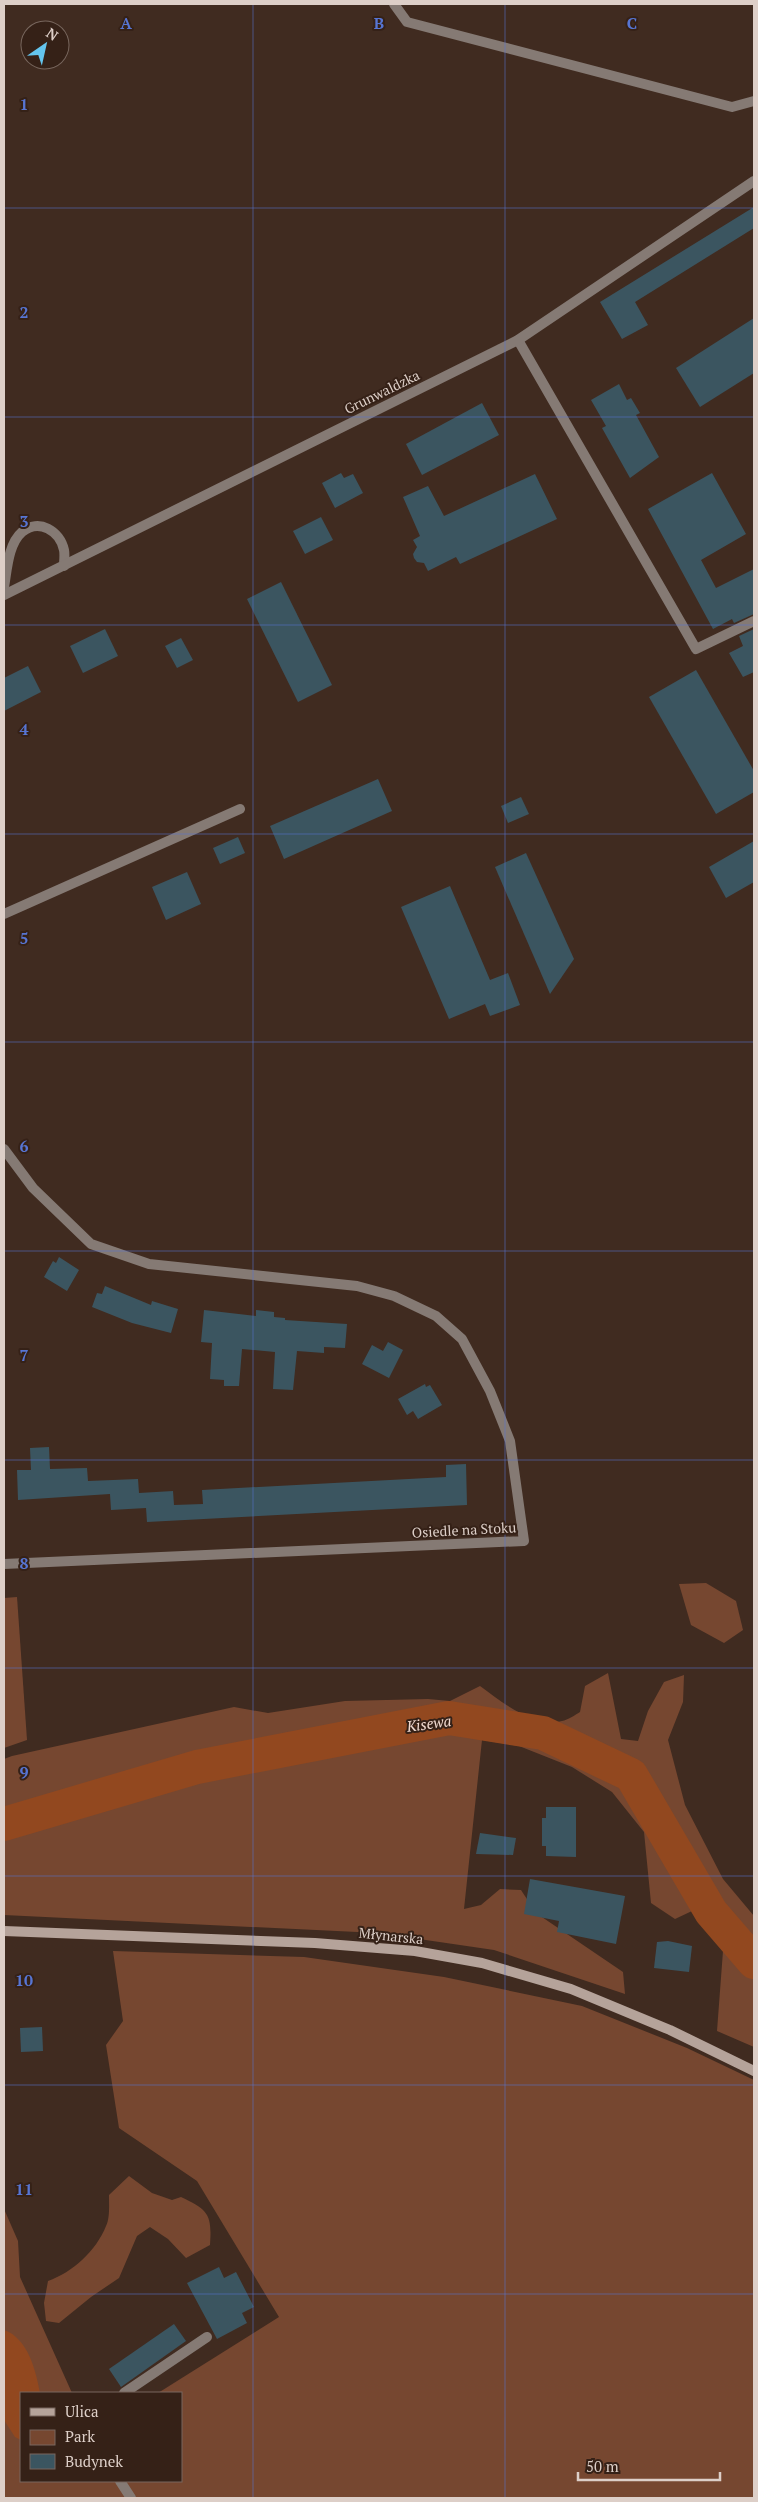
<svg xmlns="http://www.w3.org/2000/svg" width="758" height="2502" viewBox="0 0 758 2502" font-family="'PT Serif',serif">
	<rect width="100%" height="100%" fill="#402b20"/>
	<g fill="#764730">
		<path d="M706 1583 736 1601 743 1630 724 1643 691 1625 679 1584Z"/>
		<path d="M17 1597 27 1740 4 1748V1598Z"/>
		<path d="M608 1673 621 1739 638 1741 648 1711 664 1682 684 1675 683 1702 668 1740 685 1805 723 1879 754 1916V2047L717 2031 723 1951 692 1911 675 1919 651 1903 644 1832 612 1792 572 1767 519 1746 482 1740 464 1909 481 1905 500 1889 521 1890 536 1913 623 1972 625 1994 494 1950 378 1933 4 1915V1759L12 1756 234 1707 268 1713 345 1701 428 1699 450 1701 480 1686C502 1702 533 1728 562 1721 568 1720 575 1715 580 1712L585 1686Z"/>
		<path d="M113 1951 304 1957 444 1977 582 2006 687 2048 754 2080V2498H4V2209L18 2241 20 2277 72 2393H21V2481H181V2393H158L279 2317 197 2181 119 2128 106 2045 123 2021Z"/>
		<path d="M129 2176 152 2193 172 2200 181 2197C209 2210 212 2215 210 2245L186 2258 168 2239 150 2227 137 2236 119 2278 91 2297 59 2323 46 2321 44 2303 48 2281C73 2272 96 2251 106 2226 110 2218 109 2205 109 2195Z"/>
	</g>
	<path fill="#92481f" d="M4 2330C28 2338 36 2371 40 2393H21V2440L15 2437 4 2420Z"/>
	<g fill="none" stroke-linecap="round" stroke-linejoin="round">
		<path stroke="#92481f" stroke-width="34" d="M4 1824 197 1767 449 1718 543 1733 631 1775 711 1912 754 1962"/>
	</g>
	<g fill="#3b5560">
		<path d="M754 207V228L635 302 648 325 622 339 600 302Z"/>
		<path d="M754 318V373L700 407 676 368Z"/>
		<path d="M619 384 627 400 631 398 640 413 636 415 659 457 630 478 602 428 606 426 591 400Z"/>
		<path d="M482 403 499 435 422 475 406 444Z"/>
		<path d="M341 473 344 478 353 474 363 493 335 508 322 483Z"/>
		<path d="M712 473 746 534 701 560 716 588 754 569V614L734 623 732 619 713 629 648 509Z"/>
		<path d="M535 474 557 519 460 564 456 557 428 571 424 563 417 562 414 558 413 554 417 547 413 540 420 536 403 497 428 486 444 516Z"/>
		<path d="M321 517 333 540 305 554 293 531Z"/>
		<path d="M281 582 332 685 298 702 247 599Z"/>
		<path d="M105 629 118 656 83 673 70 646Z"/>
		<path d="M754 629V672L743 677 729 653 743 646 739 636Z"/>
		<path d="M181 638 193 660 177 668 165 646Z"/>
		<path d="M28 666 41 692 4 711V678Z"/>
		<path d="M696 670 754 771V792L716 814 649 697Z"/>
		<path d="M378 779 392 811 284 859 270 826Z"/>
		<path d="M521 797 529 814 508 823 501 806Z"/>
		<path d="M238 837 245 853 220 864 213 848Z"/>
		<path d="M754 841V882L726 898 709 867Z"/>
		<path d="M526 853 574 959 550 994 495 867Z"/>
		<path d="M187 872 201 904 166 920 152 887Z"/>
		<path d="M450 886 490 980 508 973 520 1005 490 1016 485 1004 449 1019 401 907Z"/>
		<path d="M59 1257 79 1270 67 1291 44 1277 53 1261 56 1263Z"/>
		<path d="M105 1286 151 1305 152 1301 178 1309 171 1333 132 1323 92 1307 97 1293 102 1294Z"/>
		<path d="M204 1310 256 1316V1310L274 1312V1317L285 1318V1320L347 1324 345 1348 324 1347V1353L297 1351 293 1390 273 1389 275 1352 242 1349 239 1386H224V1380L210 1379 212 1343 201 1342Z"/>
		<path d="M388 1342 403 1350 389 1378 362 1364 372 1345 383 1351Z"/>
		<path d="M425 1384 426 1387 430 1385 442 1405 418 1419 413 1411 407 1415 398 1399Z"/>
		<path d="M49 1447 50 1469 87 1468 88 1481 138 1479 139 1493 173 1491 174 1505 203 1504 202 1490 446 1477V1465L466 1464 467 1505 147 1522 146 1508 111 1510 110 1494 18 1500 17 1470H31L30 1448Z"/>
		<path d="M546 1807H576V1857L546 1856V1846H542V1818H546Z"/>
		<path d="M480 1833 516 1838 513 1855 476 1854Z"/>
		<path d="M530 1879 625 1896 616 1944 557 1932 559 1921 524 1914Z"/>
		<path d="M668 1941 692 1946 689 1972 654 1968 657 1942Z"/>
		<path d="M42 2027 43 2051 21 2052 20 2028Z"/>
		<path d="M219 2267 224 2278 236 2272 254 2307 242 2313 247 2323 217 2339 187 2283Z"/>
		<path d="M174 2324 186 2341 121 2387 109 2369Z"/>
	</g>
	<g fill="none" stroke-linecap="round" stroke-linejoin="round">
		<g stroke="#857a74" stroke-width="10">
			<path d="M394 4 407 22 732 107 754 101"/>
			<path d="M518 340 696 649 754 621"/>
			<path d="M4 587C7 571 8 544 22 532 39 518 60 531 64 550 65 555 64 561 64 566"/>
			<path d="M124 2393 207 2337"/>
			<path d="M120 2481 131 2498"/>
		</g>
		<g stroke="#857a74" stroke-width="10">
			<path d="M4 595 518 340 754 181"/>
			<path d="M4 914 240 809"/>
			<path d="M4 1149 33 1188 91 1244 149 1264 357 1286 394 1296 436 1316 462 1339 490 1391 510 1441 524 1541 4 1564"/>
		</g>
		<path stroke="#b5a39a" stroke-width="10" d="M4 1931 315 1943 415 1951 482 1963 571 1989 670 2030 754 2071"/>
	</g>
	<path fill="none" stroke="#5775d3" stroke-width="1" stroke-opacity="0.55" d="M253 4V2498M505 4V2498M4 208H754M4 417H754M4 625H754M4 834H754M4 1042H754M4 1251H754M4 1460H754M4 1668H754M4 1876H754M4 2085H754M4 2294H754"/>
	<g text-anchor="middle" stroke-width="4" stroke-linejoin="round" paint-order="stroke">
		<g font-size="14" fill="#ddcfc8" stroke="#352117">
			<text transform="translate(382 392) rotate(-26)" y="5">Grunwaldzka</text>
			<text transform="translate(464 1530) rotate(-3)" y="5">Osiedle na Stoku</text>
			<text transform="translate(391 1936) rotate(6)" y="5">Młynarska</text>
		</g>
		<g font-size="15" font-style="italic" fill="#f1dad0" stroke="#352117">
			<text transform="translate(429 1724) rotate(-8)" y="5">Kisewa</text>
		</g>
	</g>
	<g font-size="16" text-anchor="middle" font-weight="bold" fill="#5775d3" stroke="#352117" stroke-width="4" stroke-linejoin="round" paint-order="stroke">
		<text x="126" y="29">A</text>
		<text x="379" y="29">B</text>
		<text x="632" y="29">C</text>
		<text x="24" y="110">1</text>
		<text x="24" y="318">2</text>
		<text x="24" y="527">3</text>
		<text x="24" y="735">4</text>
		<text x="24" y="944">5</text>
		<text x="24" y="1152">6</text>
		<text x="24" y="1361">7</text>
		<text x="24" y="1569">8</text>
		<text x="24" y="1778">9</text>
		<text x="24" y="1986">10</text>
		<text x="24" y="2195">11</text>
	</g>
	<rect width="758" height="2502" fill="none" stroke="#ddcfc8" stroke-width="10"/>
	<rect x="20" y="2392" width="162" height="90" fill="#352117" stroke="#78675e"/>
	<rect x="30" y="2408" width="25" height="8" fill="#b5a39a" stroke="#78675e"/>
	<text x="65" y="2417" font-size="15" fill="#ddcfc8">Ulica</text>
	<rect x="30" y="2430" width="25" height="15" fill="#764730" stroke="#78675e"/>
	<text x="65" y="2442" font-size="15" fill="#ddcfc8">Park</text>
	<rect x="30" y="2454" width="25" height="15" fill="#3b5560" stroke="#78675e"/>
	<text x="65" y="2467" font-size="15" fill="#ddcfc8">Budynek</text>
	<g transform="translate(45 45) rotate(34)"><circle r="24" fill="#352117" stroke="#78675e"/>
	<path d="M0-4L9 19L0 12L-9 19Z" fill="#64c5ee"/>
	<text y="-8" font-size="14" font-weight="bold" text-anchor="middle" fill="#ddcfc8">N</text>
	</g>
	<path d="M578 2472v8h142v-8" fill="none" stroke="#ddcfc8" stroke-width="2.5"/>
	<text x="586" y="2472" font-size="15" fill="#ddcfc8" stroke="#352117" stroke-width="4" paint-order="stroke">50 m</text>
</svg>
